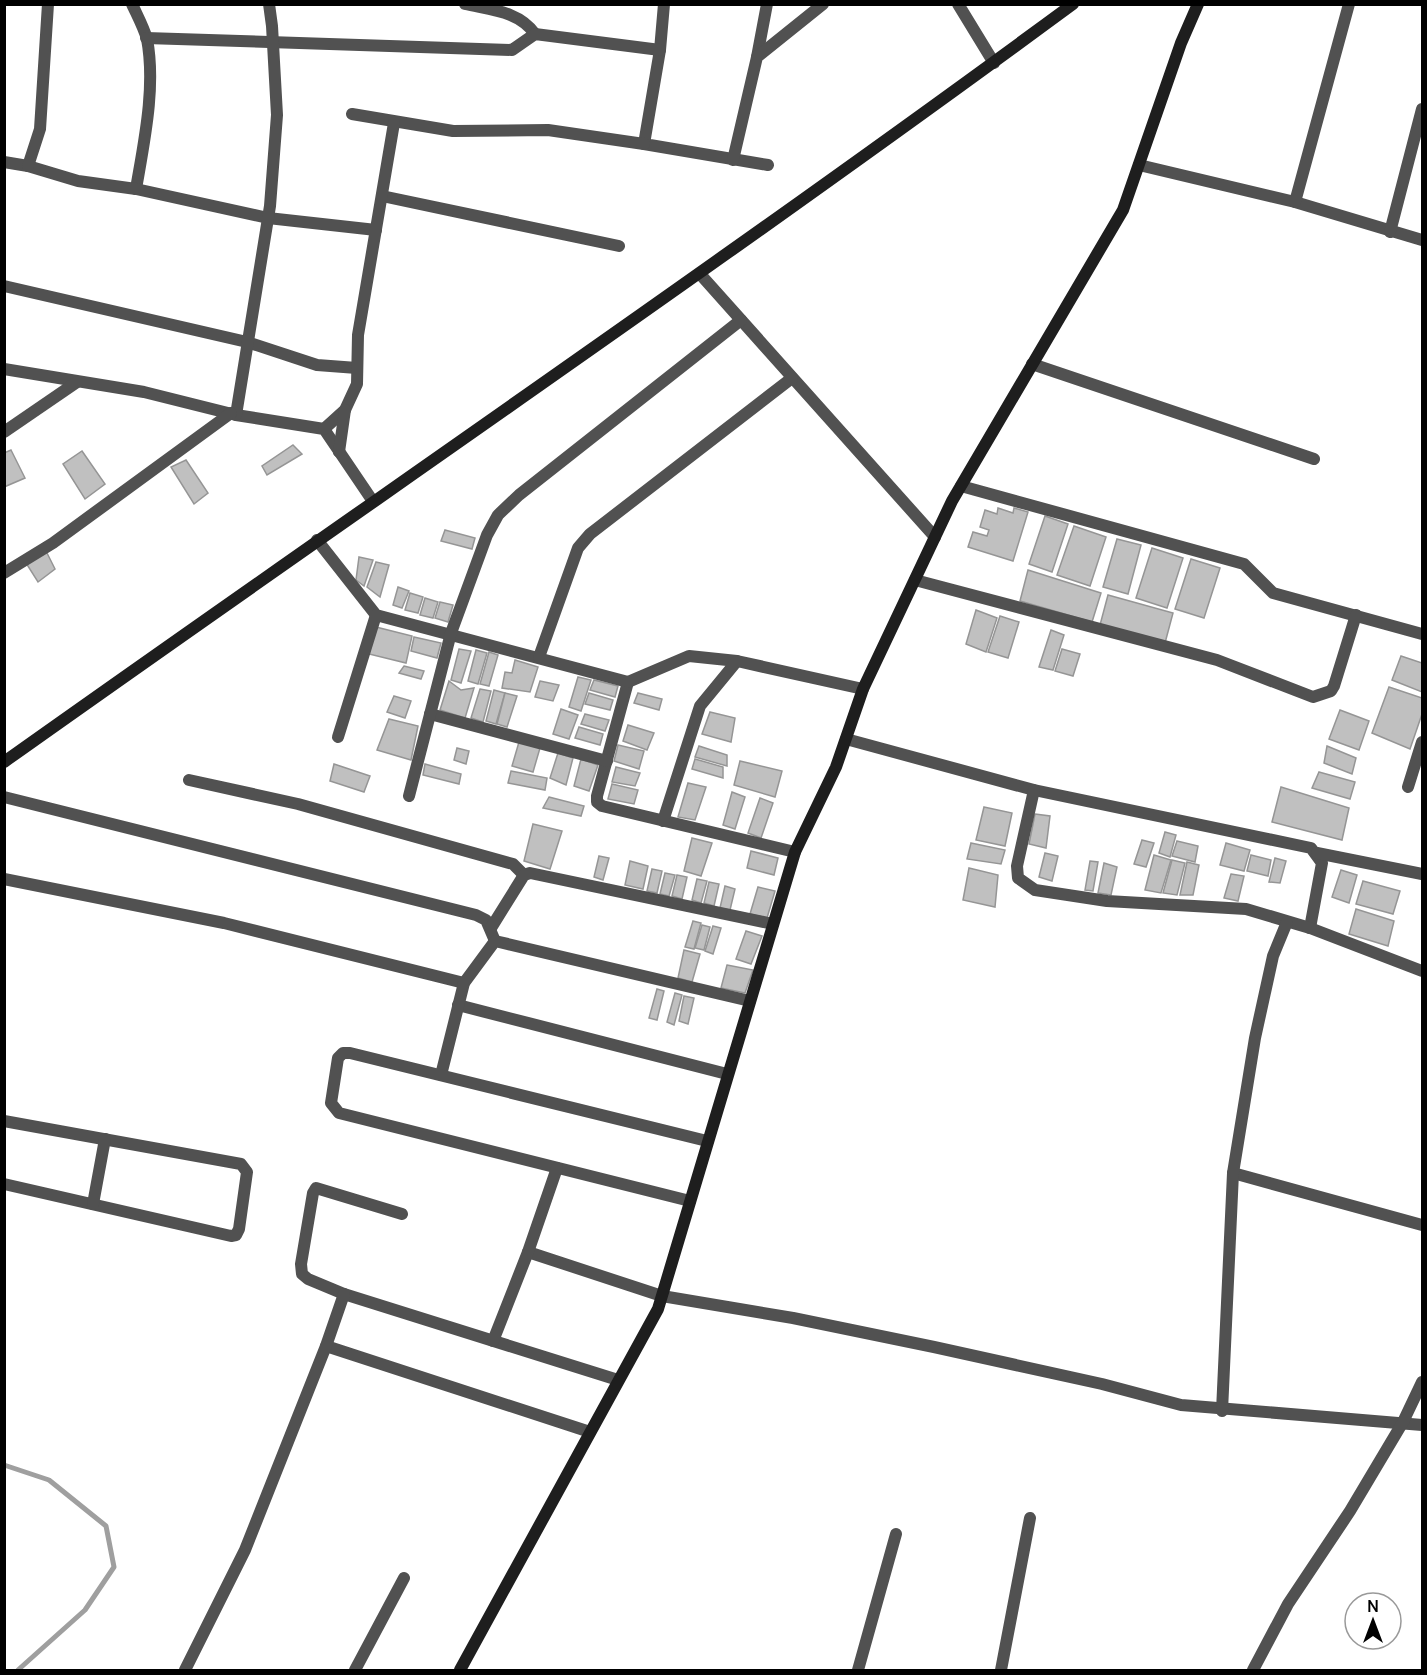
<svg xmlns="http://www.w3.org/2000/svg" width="1427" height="1675" viewBox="0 0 1427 1675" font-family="Manrope,sans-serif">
	<rect width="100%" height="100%" fill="#fff"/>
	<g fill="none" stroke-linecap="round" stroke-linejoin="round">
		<path stroke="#9f9f9f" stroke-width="5" d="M4 1465 49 1480 106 1526 114 1567 85 1610 18 1670"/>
	</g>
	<g fill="#c0c0c0" stroke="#959595" stroke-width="1.5">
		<path d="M293 445 302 454 267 475 262 466Z"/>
		<path d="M11 450 25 478 4 487V453Z"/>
		<path d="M82 451 105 484 85 499 63 464Z"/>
		<path d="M186 460 208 493 194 504 171 467Z"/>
		<path d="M998 508 1013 513 1014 508 1028 512 1013 561 968 547 973 532 987 536 989 530 980 527 985 510 997 514Z"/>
		<path d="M1045 516 1068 524 1052 572 1029 564Z"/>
		<path d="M1074 526 1106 537 1090 586 1057 575Z"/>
		<path d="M445 530 475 538 472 549 441 541Z"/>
		<path d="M1117 539 1141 545 1128 594 1103 587Z"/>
		<path d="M1152 548 1183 558 1167 608 1136 598Z"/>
		<path d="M46 551 55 569 38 582 26 563Z"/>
		<path d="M359 557 373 560 364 586 356 580Z"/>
		<path d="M1191 559 1220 568 1204 618 1175 609Z"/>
		<path d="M376 562 389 565 380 597 367 587Z"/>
		<path d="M1028 570 1101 593 1092 622 1020 601Z"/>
		<path d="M398 587 409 591 402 608 393 605Z"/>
		<path d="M410 593 423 597 418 613 405 610Z"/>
		<path d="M1108 595 1173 613 1165 643 1100 625Z"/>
		<path d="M425 598 438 602 433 618 420 615Z"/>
		<path d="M440 602 453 605 448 622 435 618Z"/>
		<path d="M976 610 997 618 986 652 966 644Z"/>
		<path d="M1000 616 1019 622 1008 658 988 652Z"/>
		<path d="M376 627 412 636 406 663 369 654Z"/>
		<path d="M1051 630 1064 635 1053 670 1039 667Z"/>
		<path d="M414 637 441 643 437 658 411 651Z"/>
		<path d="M459 649 471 651 461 683 451 680Z"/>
		<path d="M1062 649 1080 654 1073 676 1055 671Z"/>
		<path d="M476 650 487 653 478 684 468 681Z"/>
		<path d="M489 652 498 655 489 686 480 684Z"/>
		<path d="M1401 656 1422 663V692L1392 680Z"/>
		<path d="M515 660 538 667 530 692 502 688 505 672 512 673Z"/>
		<path d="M404 666 424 671 421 679 399 673Z"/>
		<path d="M578 677 591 680 581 711 569 707Z"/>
		<path d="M594 680 618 686 615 697 590 690Z"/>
		<path d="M449 681 461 690 474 688 465 718 440 710Z"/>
		<path d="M540 681 559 685 553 701 535 697Z"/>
		<path d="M1389 687 1422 698V714L1410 749 1372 733Z"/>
		<path d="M480 689 491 691 483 722 471 718Z"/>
		<path d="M494 690 505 693 496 724 486 721Z"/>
		<path d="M505 693 517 696 507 727 497 724Z"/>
		<path d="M589 693 613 700 610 710 585 704Z"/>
		<path d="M638 693 662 699 659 710 634 703Z"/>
		<path d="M394 696 411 701 405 718 387 712Z"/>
		<path d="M561 709 578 715 569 739 553 734Z"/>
		<path d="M1340 710 1369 721 1359 750 1329 739Z"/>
		<path d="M710 712 735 718 731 742 702 734Z"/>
		<path d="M585 714 609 720 605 731 581 724Z"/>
		<path d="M389 719 418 726 411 760 377 750Z"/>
		<path d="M628 725 654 733 647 750 623 741Z"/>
		<path d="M579 727 603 734 600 745 575 738Z"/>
		<path d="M519 742 540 748 533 772 512 766Z"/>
		<path d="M618 745 644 751 639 769 614 761Z"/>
		<path d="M699 746 727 755V766L695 757Z"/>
		<path d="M1327 746 1356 758 1352 774 1324 763Z"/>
		<path d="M457 748 469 751 466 764 454 760Z"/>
		<path d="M558 753 573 758 566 785 550 778Z"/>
		<path d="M581 759 598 765 589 791 574 786Z"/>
		<path d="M695 759 723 767V778L692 769Z"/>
		<path d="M740 761 782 771 775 797 734 785Z"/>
		<path d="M334 764 370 776 364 792 330 781Z"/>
		<path d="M425 764 461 774 459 784 423 775Z"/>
		<path d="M616 767 640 773 635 786 612 782Z"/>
		<path d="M511 771 547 778 545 790 508 783Z"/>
		<path d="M1319 772 1355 782 1350 799 1312 788Z"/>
		<path d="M688 783 706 787 695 820 678 817Z"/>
		<path d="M612 784 638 790 634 804 608 799Z"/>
		<path d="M1281 787 1349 808 1342 840 1272 822Z"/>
		<path d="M732 792 745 797 735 829 723 825Z"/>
		<path d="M549 797 584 806 581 816 543 808Z"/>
		<path d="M760 798 773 803 761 838 748 833Z"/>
		<path d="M984 807 1012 813 1005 846 976 840Z"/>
		<path d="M1035 814 1050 816 1046 848 1029 844Z"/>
		<path d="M533 824 562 831 550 869 524 861Z"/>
		<path d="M1165 832 1176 835 1170 857 1159 853Z"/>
		<path d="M692 838 712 843 701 876 684 871Z"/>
		<path d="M1142 840 1154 843 1146 867 1134 864Z"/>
		<path d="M1177 841 1198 846 1195 862 1172 856Z"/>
		<path d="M971 843 1005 850 1001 864 967 859Z"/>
		<path d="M1226 843 1250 850 1244 871 1220 865Z"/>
		<path d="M751 851 778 858 774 875 747 868Z"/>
		<path d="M1045 853 1058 856 1052 881 1039 877Z"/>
		<path d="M1154 855 1171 860 1161 893 1145 890Z"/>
		<path d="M1251 855 1271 860 1268 876 1247 871Z"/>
		<path d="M599 856 609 858 603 880 594 877Z"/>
		<path d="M1275 858 1286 861 1280 883 1269 882Z"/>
		<path d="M1172 860 1185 863 1177 895 1163 893Z"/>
		<path d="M630 861 648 866 643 889 625 885Z"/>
		<path d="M1090 861 1098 862 1093 891 1085 890Z"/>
		<path d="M1187 862 1199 865 1193 895H1180Z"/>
		<path d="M1104 863 1117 867 1111 895 1098 893Z"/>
		<path d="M969 868 998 875 995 907 963 900Z"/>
		<path d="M652 869 662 871 657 893 647 891Z"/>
		<path d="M1341 870 1357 875 1349 903 1332 897Z"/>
		<path d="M665 873 675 875 669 896 660 894Z"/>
		<path d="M1231 874 1244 876 1238 901 1224 898Z"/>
		<path d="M677 875 687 877 682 899 672 896Z"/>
		<path d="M697 879 707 881 701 903 692 900Z"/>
		<path d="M1363 881 1400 891 1393 914 1356 904Z"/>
		<path d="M709 882 719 884 714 906 704 903Z"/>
		<path d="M725 886 735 889 730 910 720 908Z"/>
		<path d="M758 887 775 891 767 918 750 914Z"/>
		<path d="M1356 909 1394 921 1388 946 1349 934Z"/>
		<path d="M693 921 701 923 694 949 685 947Z"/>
		<path d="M702 925 710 927 704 950 695 948Z"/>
		<path d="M713 926 721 928 713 954 705 951Z"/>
		<path d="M746 931 762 936 751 964 736 959Z"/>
		<path d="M684 950 700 954 692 982 678 978Z"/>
		<path d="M727 965 753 970 745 993 721 988Z"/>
		<path d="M657 989 664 991 657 1020 649 1018Z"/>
		<path d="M675 993 682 995 674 1025 667 1022Z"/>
		<path d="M684 996 694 998 688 1024 679 1021Z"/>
	</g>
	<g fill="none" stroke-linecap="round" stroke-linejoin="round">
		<g stroke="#515151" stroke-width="12">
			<path d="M132 4C137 15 144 28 147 39 156 87 144 142 136 189"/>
			<path d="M465 4C491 10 519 11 535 34"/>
			<path d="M664 4 660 50 644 144 768 165"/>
			<path d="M958 4 994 63"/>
			<path d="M146 38 512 50 535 34 660 50"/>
			<path d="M757 57 767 4"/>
			<path d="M352 114 453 131 548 130 644 144"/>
			<path d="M733 160 757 57 823 4"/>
			<path d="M4 162 28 166 78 181 136 189 268 218 376 230"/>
			<path d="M1139 165 1295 202 1422 240"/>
			<path d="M28 166 40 129 48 4"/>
			<path d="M382 196 619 246"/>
			<path d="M1295 202 1349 4"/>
			<path d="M1390 232 1422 109"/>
			<path d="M700 274 935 537"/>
			<path d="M4 286 247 342 317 365 357 368"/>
			<path d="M1032 364 1314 459"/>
			<path d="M4 369 144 392 236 415 324 429 372 500"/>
			<path d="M236 415 270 206 277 115 272 26 269 4"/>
			<path d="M324 429 345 410 357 384 358 335 394 123"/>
			<path d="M4 432 77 382"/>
			<path d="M339 452 345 410"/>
			<path d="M961 486 1244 564 1273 593 1422 634"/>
			<path d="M317 540 376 615 628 682 597 796V802L602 806 795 852"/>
			<path d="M4 573 53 543 231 413"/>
			<path d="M915 580 1217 660 1313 697 1331 691 1334 686 1356 615"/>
			<path d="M539 657 578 548 590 534 792 378"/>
			<path d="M628 682 689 656 737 661"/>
			<path d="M430 714 607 761"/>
			<path d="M338 737 376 615"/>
			<path d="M846 739 1034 790 1311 848 1322 863 1310 928"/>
			<path d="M189 780 298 804 513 864 524 875"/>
			<path d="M1408 787 1422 742"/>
			<path d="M1034 790 1017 866 1018 878 1035 890 1107 901 1246 909 1310 928 1422 971"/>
			<path d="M409 796 451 633 487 535 498 515 519 495 741 320"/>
			<path d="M4 797 476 915 486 920 495 941"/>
			<path d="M663 821 700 706 737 661 863 689"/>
			<path d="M1317 853 1422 874"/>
			<path d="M4 879 224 923 464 983"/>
			<path d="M491 928 524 875 530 873 773 924"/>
			<path d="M458 1005 727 1074"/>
			<path d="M441 1075 464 983 495 941 750 1001"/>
			<path d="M4 1121 241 1164 247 1172 239 1229 236 1235 231 1236 4 1184"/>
			<path d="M1233 1173 1422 1225"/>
			<path d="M690 1201 339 1113 331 1103 338 1058 343 1053H350L707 1141"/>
			<path d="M93 1204 105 1139"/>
			<path d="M402 1214 316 1188 313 1193 301 1264 302 1274 308 1279 344 1294 618 1380"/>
			<path d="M528 1252 662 1296 793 1318 934 1347 1102 1384 1181 1405 1422 1425"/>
			<path d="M493 1341 528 1252 557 1168"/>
			<path d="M326 1346 590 1432"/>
			<path d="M1222 1411 1233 1173 1255 1038 1273 956 1287 922"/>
			<path d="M185 1670 245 1550 326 1346 344 1294"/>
			<path d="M355 1670 404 1578"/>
			<path d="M858 1670 896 1534"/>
			<path d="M1001 1670 1030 1518"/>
			<path d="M1253 1670 1288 1604 1350 1511 1403 1422 1422 1382"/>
		</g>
		<g stroke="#1e1e1e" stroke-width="12">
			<path d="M4 762C360 509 721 263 1073 4"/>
			<path d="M460 1670 658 1309 795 852 836 767 863 689 952 501 1123 210 1181 43 1198 4"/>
		</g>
	</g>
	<rect width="1427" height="1675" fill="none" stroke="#000000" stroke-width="12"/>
	<g transform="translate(1373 1621)"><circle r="28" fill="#ffffff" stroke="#999999" stroke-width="1.5"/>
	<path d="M0-4.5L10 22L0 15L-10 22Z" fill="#000000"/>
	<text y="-9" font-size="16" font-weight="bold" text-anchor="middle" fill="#000000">N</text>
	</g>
</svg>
